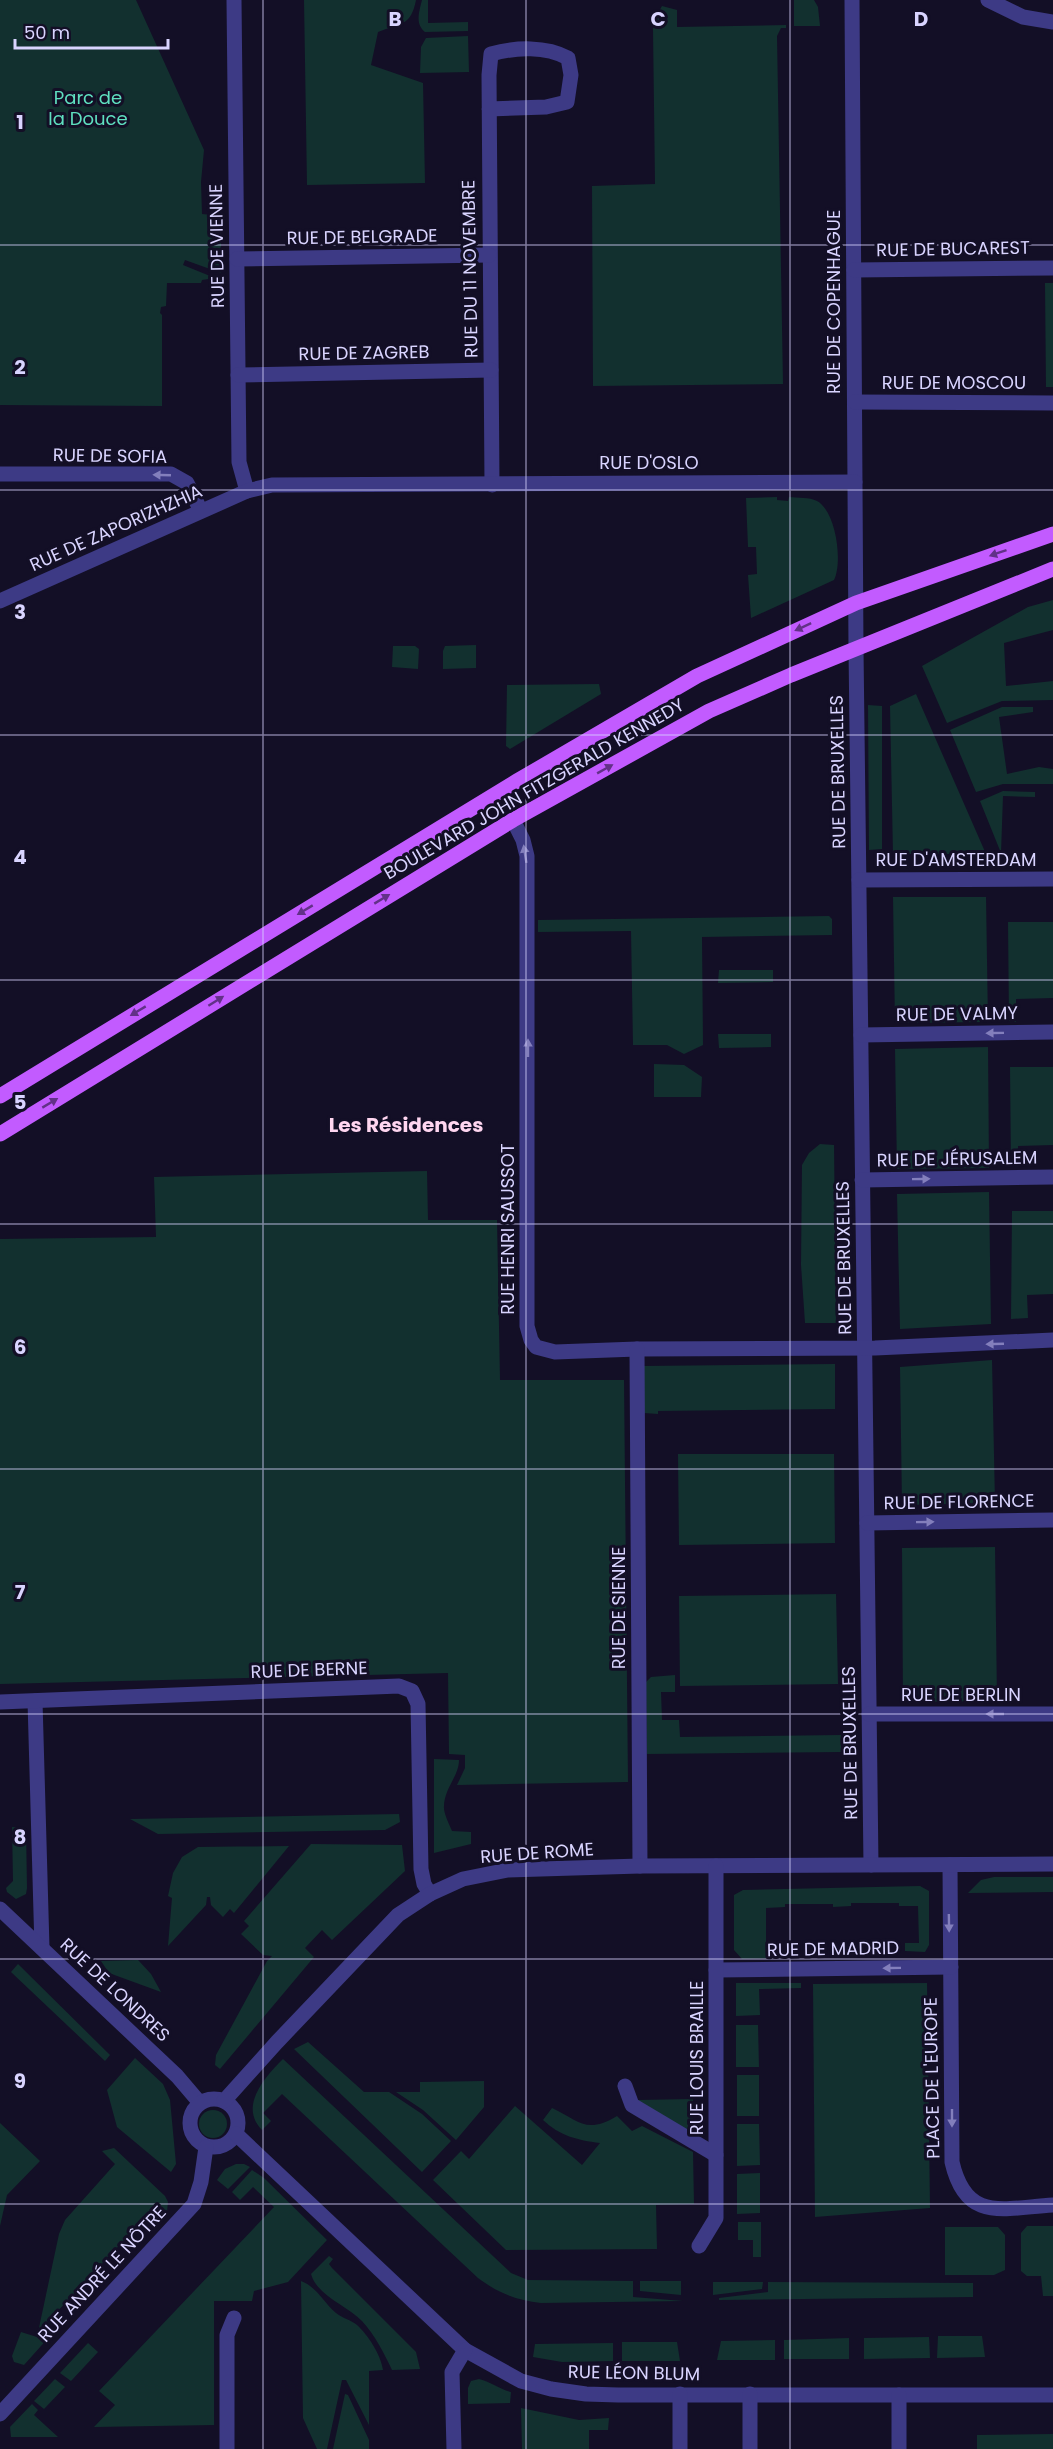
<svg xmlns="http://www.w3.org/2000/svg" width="1053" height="2449" viewBox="0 0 1053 2449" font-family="Poppins,sans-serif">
	<rect width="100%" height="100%" fill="#130f26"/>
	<g fill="#12302f">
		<path d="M0 0H136L204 150 201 182 202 214 221 216V273L185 260 183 265 215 278 202 280 201 283H167L166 306 161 307 160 313 162 315V406L0 405Z"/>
		<path d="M304 0H416C411 26 401 23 378 32L371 65 423 83 425 183 307 185Z"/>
		<path d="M422 0H428V23L468 22V31L425 32C415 24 419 12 422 0Z"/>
		<path d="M794 0H814L818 7 820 26H794Z"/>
		<path d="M662 6 677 10V27L786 25V28H781L777 36 783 384 593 386 592 186 655 184 653 29 654 20Z"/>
		<path d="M468 36 469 72 420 73 421 47 426 38Z"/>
		<path d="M1045 283H1053V387H1046Z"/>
		<path d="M777 497V500L788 501 789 497C798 498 809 497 817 501 836 511 843 562 834 580L751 618 748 575 757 574 756 547H748L746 498Z"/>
		<path d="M1053 600V630L1004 643 1006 686 1053 681V700L1002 701 947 723 922 666 1028 607Z"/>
		<path d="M476 645V668L443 669V651L445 646Z"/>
		<path d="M393 646H415L419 649 418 669 392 667Z"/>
		<path d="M599 684 601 694 510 749 506 746 507 685Z"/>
		<path d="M916 694 986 854H893L890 706Z"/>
		<path d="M868 705 882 706V849L869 850Z"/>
		<path d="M1002 707H1033V712L999 717 1007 774 1039 767 1053 769V784H1003L976 792 950 730Z"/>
		<path d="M1003 791 1035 792V797L1003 796 1001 853 980 801Z"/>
		<path d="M893 897H986L988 1022 895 1023Z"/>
		<path d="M829 916 832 919V935L702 937 703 1045 684 1054 667 1045H633L631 931 538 932V920Z"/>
		<path d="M1008 922H1053V998L1016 999V1022L1009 1021Z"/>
		<path d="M719 970H773V982L718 983Z"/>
		<path d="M718 1034H771V1047L719 1048Z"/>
		<path d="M988 1047 989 1168 897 1169 895 1049Z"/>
		<path d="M654 1064 684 1065 702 1077 701 1097H654Z"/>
		<path d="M1010 1067H1053V1145L1018 1146V1167H1011Z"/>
		<path d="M820 1144 834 1145 836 1323H805L801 1265 802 1165 809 1153Z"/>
		<path d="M427 1171 428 1220H497L500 1380H624L628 1782 457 1785 465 1768V1755L449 1754 448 1673 0 1684V1239L156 1237 154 1177Z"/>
		<path d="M989 1192 991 1324 900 1329 897 1194Z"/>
		<path d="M1012 1211H1053V1294L1027 1295 1028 1318 1011 1319Z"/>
		<path d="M992 1360 995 1503 902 1505 900 1367Z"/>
		<path d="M835 1364V1409L658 1411V1414L644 1413 643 1366Z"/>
		<path d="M678 1454H834L835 1543 679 1545Z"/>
		<path d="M995 1547 997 1701 903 1702 902 1548Z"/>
		<path d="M836 1594 838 1684 680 1686 679 1596Z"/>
		<path d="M675 1675V1692H661L662 1720H679L680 1737 841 1735V1752L647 1754 646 1682 651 1677Z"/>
		<path d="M434 1759 459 1760C459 1777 443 1789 444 1809 445 1816 449 1824 452 1831L471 1832V1844L434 1853Z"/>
		<path d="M399 1814 400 1822 385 1830 158 1834 130 1819Z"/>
		<path d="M12 1827 26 1828 27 1888 26 1894 16 1899 7 1892 6 1888 13 1881Z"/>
		<path d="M311 1844 402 1845 405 1871 332 1940 322 1930 305 1948 314 1957 220 2069 215 2065 216 2055 267 1961 272 1956 263 1955 241 1934 249 1926 244 1921Z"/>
		<path d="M289 1846 234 1913 230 1909 223 1917 211 1905 210 1897H207L206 1905 168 1946 172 1898 168 1896 173 1873 182 1857 198 1847Z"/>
		<path d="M994 1877H1053V1892L968 1893 981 1880Z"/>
		<path d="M920 1886 929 1891V1945L925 1952 905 1951V1943H919L918 1906H899V1903H851V1906L833 1907V1904H785V1907L766 1908V1945H781V1958L742 1959 734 1950V1895L743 1890Z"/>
		<path d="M138 1960 151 1974 161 1992 109 1973 101 1961Z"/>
		<path d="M18 1964 110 2055 105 2061 11 1972Z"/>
		<path d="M736 1983H801V1988L759 1989 760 2015 736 2016Z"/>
		<path d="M927 1983 930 2208 815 2217 813 1984Z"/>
		<path d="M736 2025H758L759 2067H736Z"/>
		<path d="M308 2042 364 2092H389L422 2114 451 2141 422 2172 294 2049Z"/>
		<path d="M135 2058 163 2084 170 2100 176 2164 171 2172 117 2127 107 2090Z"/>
		<path d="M283 2059 511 2273 528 2280 633 2281V2297L683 2301 541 2303C516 2300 498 2293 478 2278L282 2094 263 2113 271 2121 262 2130C238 2106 266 2076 283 2059Z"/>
		<rect x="737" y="2075" width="22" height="41"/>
		<path d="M484 2081V2107L456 2140 423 2110 396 2092H420V2082Z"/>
		<path d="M693 2099V2136L637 2100Z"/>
		<path d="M515 2106 582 2165 600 2143C577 2140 560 2136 543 2120L552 2108C578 2120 586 2135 617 2116L632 2131 642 2126 693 2152 694 2204 656 2205 657 2249 506 2250 433 2180 461 2151 469 2159Z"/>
		<circle cx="213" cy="2124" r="14"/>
		<path d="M0 2123 40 2161 7 2195 0 2226Z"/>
		<path d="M737 2124H759L760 2165 737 2166Z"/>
		<path d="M114 2148 165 2196 168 2202 167 2212 158 2204 54 2315 49 2337 24 2365 14 2362 12 2356 21 2332 37 2337 59 2234 65 2220 115 2164 102 2151Z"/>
		<path d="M236 2164H244L250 2167 228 2189 217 2180 225 2169Z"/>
		<path d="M252 2170 264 2178 327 2240 288 2282 254 2291 252 2301H214V2425L94 2427 115 2405 99 2391 274 2207 253 2187 240 2200 232 2192Z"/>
		<path d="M760 2173V2213L737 2214V2174Z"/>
		<path d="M738 2222H761V2257H753V2240H738Z"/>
		<path d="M1027 2226H1053V2296H1043L1041 2276H1027L1021 2271V2233Z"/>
		<path d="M945 2227H998L1005 2235V2270L994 2275H945Z"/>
		<path d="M329 2256 333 2259 329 2264 332 2268 416 2352 420 2369 392 2370C384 2353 375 2335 362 2321 348 2306 317 2296 311 2274Z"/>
		<path d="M301 2281C317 2287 323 2302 336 2313 342 2318 351 2320 357 2325 368 2335 381 2355 383 2370L369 2371V2425L346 2380H342L327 2449H317L303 2418Z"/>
		<path d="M640 2281H681V2295L640 2291Z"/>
		<path d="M713 2282H763L762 2289 713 2295Z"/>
		<path d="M768 2282 973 2283V2297L719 2300V2298L768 2292Z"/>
		<path d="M938 2336H982L985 2357 937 2358Z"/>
		<path d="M929 2337 930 2358 864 2359V2338Z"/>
		<path d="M849 2338V2359H784V2340Z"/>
		<path d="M775 2340V2360H717L721 2341Z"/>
		<path d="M622 2342H677L680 2361H622Z"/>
		<path d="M88 2343 98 2352 71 2381 60 2373Z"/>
		<path d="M613 2343V2361L562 2362 533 2357 535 2344Z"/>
		<path d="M55 2379 65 2387 44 2409 34 2401Z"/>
		<path d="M479 2379C491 2382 499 2389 511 2392L510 2403 468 2404V2388L471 2381Z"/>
		<path d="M345 2394 348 2395 369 2440V2449H333Z"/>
		<path d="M32 2404 38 2410 34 2415 58 2437H11L10 2427Z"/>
		<path d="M521 2408 579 2420 609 2418 608 2430H589V2449H522Z"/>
		<path d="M1053 2434V2449H977V2435Z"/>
	</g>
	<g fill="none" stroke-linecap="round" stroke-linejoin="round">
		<g stroke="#3d3a85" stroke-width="15">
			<path d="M234 0 239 462 247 491"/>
			<path d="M852 0 856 649 871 1865"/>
			<path d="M988 0 1023 17 1053 22"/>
			<path d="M489 109 546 107 567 102 571 75 568 58C546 46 516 47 491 54L489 75 492 485"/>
			<path d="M237 259 489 255"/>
			<path d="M854 270 1053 268"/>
			<path d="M238 375 491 370"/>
			<path d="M855 402 1053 403"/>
			<path d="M0 474H171L187 483 201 511"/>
			<path d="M0 601 247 491 272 485 855 482"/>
			<path d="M513 820 523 840 527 856V1326L531 1340 536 1347 555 1352 637 1349 875 1348 1053 1340"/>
			<path d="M859 880 1053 879"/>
			<path d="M861 1035 1053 1032"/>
			<path d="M862 1180 1053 1177"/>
			<path d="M637 1349 640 1866"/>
			<path d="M867 1523 1053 1520"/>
			<path d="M35 1701 42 1948"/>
			<path d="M0 1702 399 1686 412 1691 418 1704 421 1869 424 1884 430 1894"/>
			<path d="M869 1714H1053"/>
			<path d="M950 1865 952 2162C966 2223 1003 2208 1053 2205"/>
			<path d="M0 1909 177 2076 200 2103"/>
			<path d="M716 1970 951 1967"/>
			<path d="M625 2086 632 2105 716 2155"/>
			<circle cx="214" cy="2123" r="24"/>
			<path d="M224 2101 277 2042 398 1915 430 1894 463 1879 508 1870 640 1866 1053 1864"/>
			<path d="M236 2134 465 2350 521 2381 551 2389 586 2394 618 2395H1053"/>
			<path d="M699 2246 716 2218V1866"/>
			<path d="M680 2394V2449"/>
			<path d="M750 2394V2449"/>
			<path d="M899 2395V2449"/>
			<path d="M0 2414 194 2204 201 2182 206 2147"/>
			<path d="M227 2449V2335L234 2318"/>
			<path d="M454 2449 452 2372 465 2350"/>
		</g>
		<g stroke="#c25bff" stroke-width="15">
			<path d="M0 1096 517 781 697 676 856 603 1053 534"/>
			<path d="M0 1134 513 820 709 711 791 675 1053 569"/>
		</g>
	</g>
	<defs><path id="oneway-solid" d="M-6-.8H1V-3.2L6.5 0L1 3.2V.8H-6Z" transform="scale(1.5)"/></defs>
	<g fill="#837fbc">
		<use href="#oneway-solid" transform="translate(162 475) rotate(-178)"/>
		<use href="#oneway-solid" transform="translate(525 854) rotate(-99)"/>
		<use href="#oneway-solid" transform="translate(995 1033) rotate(179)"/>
		<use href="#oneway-solid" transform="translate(528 1048) rotate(-90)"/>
		<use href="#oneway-solid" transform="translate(921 1179) rotate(-1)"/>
		<use href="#oneway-solid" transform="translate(995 1344) rotate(178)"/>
		<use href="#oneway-solid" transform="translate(925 1522) rotate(-1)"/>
		<use href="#oneway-solid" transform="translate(995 1714) rotate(180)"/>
		<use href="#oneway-solid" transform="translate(949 1923) rotate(89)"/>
		<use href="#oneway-solid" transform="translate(892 1968) rotate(179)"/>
		<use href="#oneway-solid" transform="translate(952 2118) rotate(90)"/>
	</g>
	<g fill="#623188">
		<use href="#oneway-solid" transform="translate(998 553) rotate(161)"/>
		<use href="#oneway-solid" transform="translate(803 627) rotate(155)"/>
		<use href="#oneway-solid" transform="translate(605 769) rotate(-29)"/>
		<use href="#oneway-solid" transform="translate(382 899) rotate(-31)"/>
		<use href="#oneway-solid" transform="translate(305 910) rotate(149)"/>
		<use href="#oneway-solid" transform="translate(216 1001) rotate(-32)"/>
		<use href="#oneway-solid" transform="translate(138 1011) rotate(149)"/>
		<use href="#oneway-solid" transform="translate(50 1103) rotate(-31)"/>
	</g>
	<path fill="none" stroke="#d9d4ff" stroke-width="1.5" stroke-opacity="0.55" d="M263 0V2449M526 0V2449M790 0V2449M0 245H1053M0 490H1053M0 735H1053M0 980H1053M0 1224H1053M0 1469H1053M0 1714H1053M0 1959H1053M0 2204H1053"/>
	<g text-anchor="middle" stroke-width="6" stroke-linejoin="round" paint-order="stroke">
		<g font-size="18" fill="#5fe0c0" stroke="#130f26">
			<text x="88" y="104">Parc de<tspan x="88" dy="21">la Douce</tspan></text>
		</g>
		<g font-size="18" fill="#d9d4ff" stroke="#130f26">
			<text transform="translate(362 237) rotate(-1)" y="6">RUE DE BELGRADE</text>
			<text transform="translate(217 246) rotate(-91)" y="6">RUE DE VIENNE</text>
			<text transform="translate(953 249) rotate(-1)" y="6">RUE DE BUCAREST</text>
			<text transform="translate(470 269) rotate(-91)" y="6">RUE DU 11 NOVEMBRE</text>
			<text transform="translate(834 302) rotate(-90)" y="6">RUE DE COPENHAGUE</text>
			<text transform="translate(364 353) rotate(-1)" y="6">RUE DE ZAGREB</text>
			<text x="954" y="389">RUE DE MOSCOU</text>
			<text transform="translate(110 456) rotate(1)" y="6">RUE DE SOFIA</text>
			<text x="649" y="469">RUE D'OSLO</text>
			<text transform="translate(116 528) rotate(-24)" y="6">RUE DE ZAPORIZHZHIA</text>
			<text transform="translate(838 772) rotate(-91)" y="6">RUE DE BRUXELLES</text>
			<text transform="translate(534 789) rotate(-30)" y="6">BOULEVARD JOHN FITZGERALD KENNEDY</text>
			<text x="956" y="866">RUE D'AMSTERDAM</text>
			<text transform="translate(957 1014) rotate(-1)" y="6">RUE DE VALMY</text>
			<text transform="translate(957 1159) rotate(-1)" y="6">RUE DE JÉRUSALEM</text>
			<text transform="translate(508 1229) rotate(-90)" y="6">RUE HENRI SAUSSOT</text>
			<text transform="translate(844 1258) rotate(-91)" y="6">RUE DE BRUXELLES</text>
			<text transform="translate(959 1502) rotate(-1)" y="6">RUE DE FLORENCE</text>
			<text transform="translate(619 1608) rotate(-90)" y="6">RUE DE SIENNE</text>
			<text transform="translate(309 1670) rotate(-2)" y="6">RUE DE BERNE</text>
			<text x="961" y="1701">RUE DE BERLIN</text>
			<text transform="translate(850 1743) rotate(-91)" y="6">RUE DE BRUXELLES</text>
			<text transform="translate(537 1853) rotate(-4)" y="6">RUE DE ROME</text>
			<text transform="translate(833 1949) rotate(-1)" y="6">RUE DE MADRID</text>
			<text transform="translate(115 1990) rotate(43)" y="6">RUE DE LONDRES</text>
			<text transform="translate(697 2058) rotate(-90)" y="6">RUE LOUIS BRAILLE</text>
			<text transform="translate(932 2078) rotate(-91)" y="6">PLACE DE L'EUROPE</text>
			<text transform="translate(102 2274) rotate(-47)" y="6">RUE ANDRÉ LE NÔTRE</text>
			<text transform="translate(634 2373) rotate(1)" y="6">RUE LÉON BLUM</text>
		</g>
		<g font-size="20" font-weight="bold" fill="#ffd6f0" stroke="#130f26">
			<text x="406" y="1132">Les Résidences</text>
		</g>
	</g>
	<g font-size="20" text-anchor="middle" font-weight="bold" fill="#d9d4ff" stroke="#130f26" stroke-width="6" stroke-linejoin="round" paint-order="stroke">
		<text x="395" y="26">B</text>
		<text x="658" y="26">C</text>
		<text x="921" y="26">D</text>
		<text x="20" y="129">1</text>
		<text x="20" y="374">2</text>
		<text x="20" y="619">3</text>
		<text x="20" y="864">4</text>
		<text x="20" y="1109">5</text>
		<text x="20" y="1354">6</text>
		<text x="20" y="1599">7</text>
		<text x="20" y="1844">8</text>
		<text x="20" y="2088">9</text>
	</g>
	<path d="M15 39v9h153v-9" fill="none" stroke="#d9d4ff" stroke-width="3"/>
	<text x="24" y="39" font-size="18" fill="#d9d4ff" stroke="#130f26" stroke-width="4.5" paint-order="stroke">50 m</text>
</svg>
